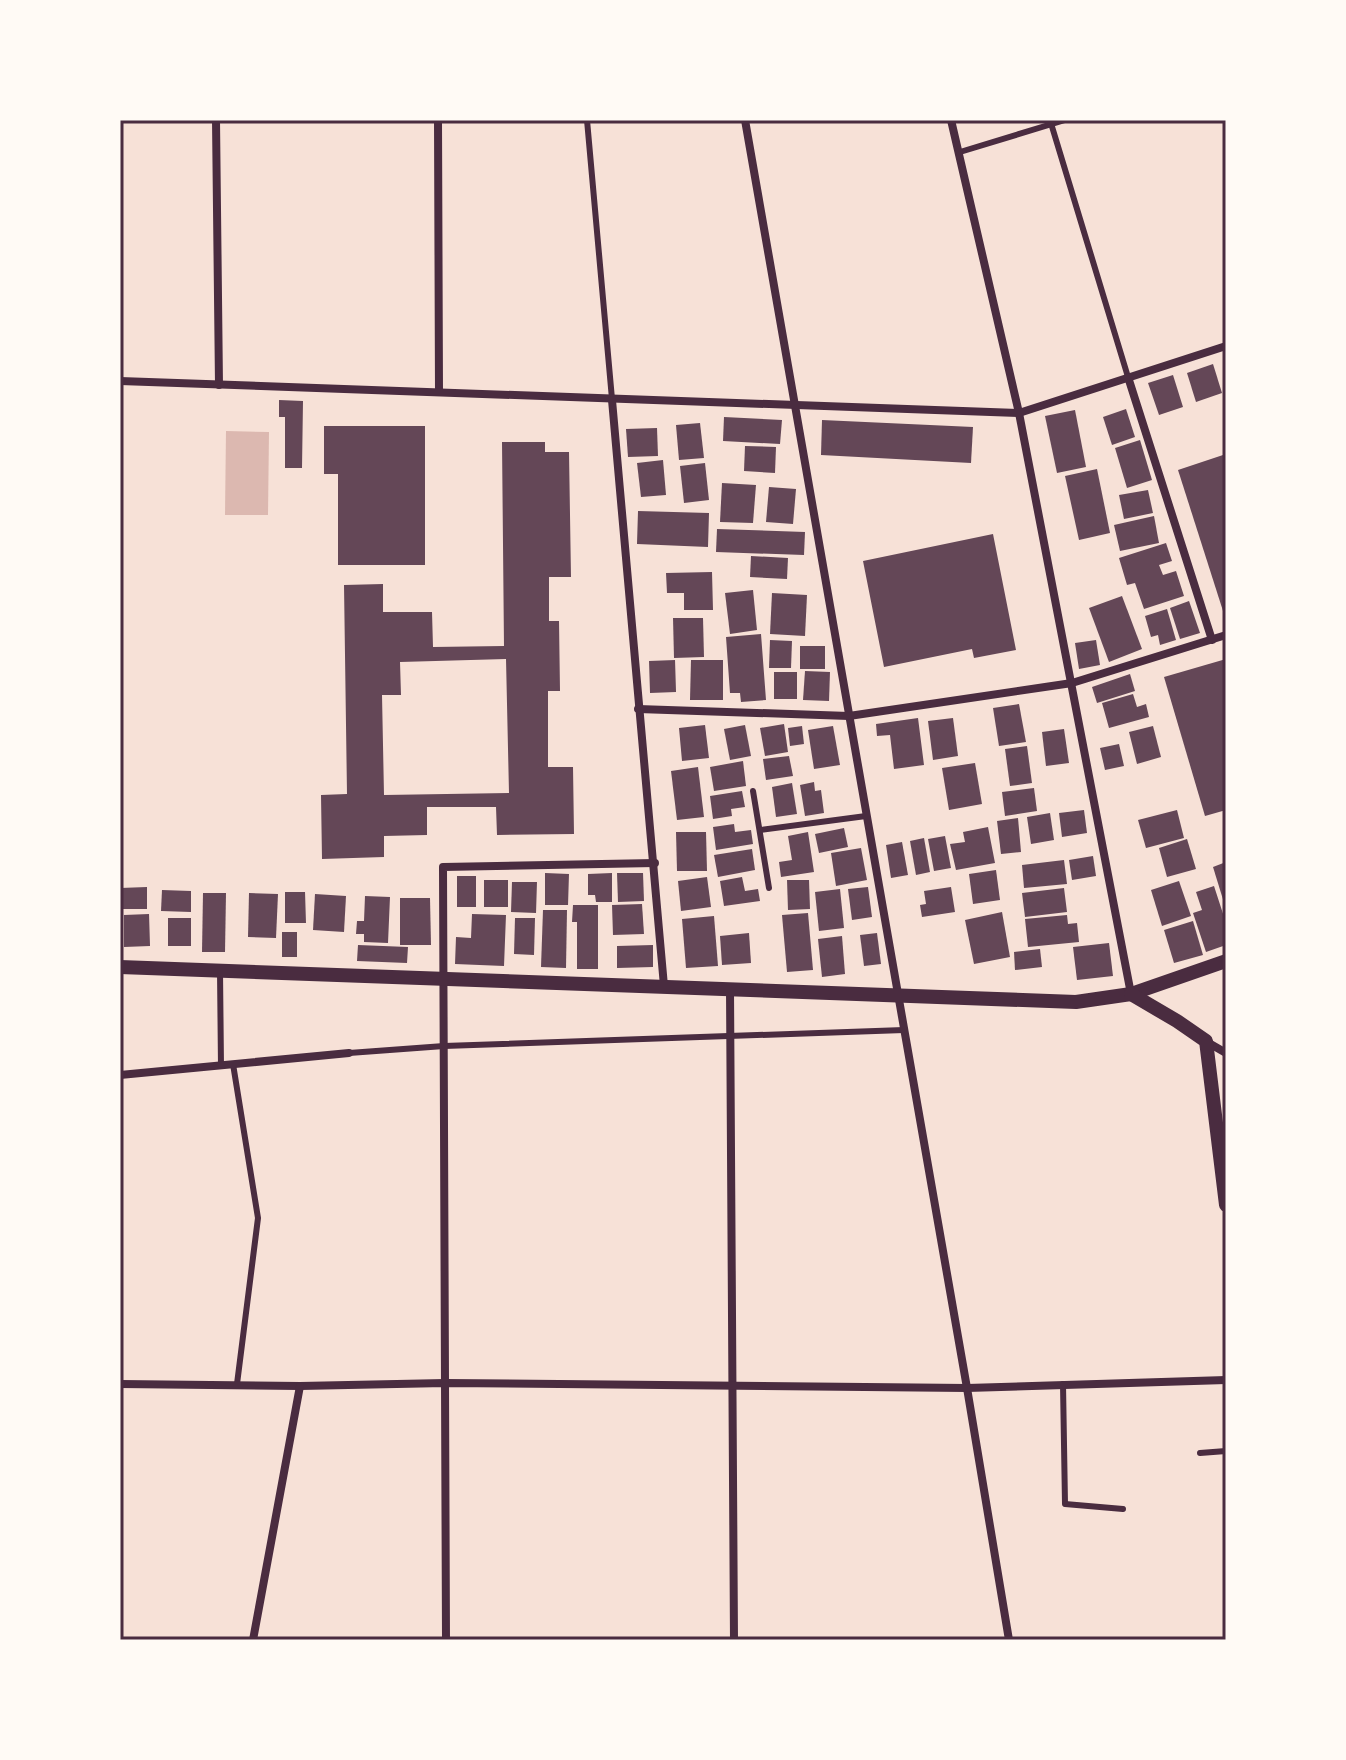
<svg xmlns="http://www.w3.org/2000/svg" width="1346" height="1760" viewBox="0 0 1346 1760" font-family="Cabin,sans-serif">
	<rect width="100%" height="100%" fill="#f7e1d7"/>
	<path fill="#dcb8b0" d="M226 431 269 432 268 515H225Z"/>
	<g fill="#644757" fill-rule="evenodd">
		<path d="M1213 364 1222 393 1196 402 1187 373Z"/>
		<path d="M1173 375 1183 407 1159 415 1148 383Z"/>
		<path d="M279 400 303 401 302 468H285V417H279Z"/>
		<path d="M1126 409 1135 437 1112 445 1103 417Z"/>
		<path d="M1075 410 1086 467 1057 473 1045 416Z"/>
		<path d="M724 417 782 420 780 444 723 441Z"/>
		<path d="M822 420 973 427 971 463 821 455Z"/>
		<path d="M700 423 704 458 679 460 676 425Z"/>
		<path d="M324 426H425V565H338V474H324Z"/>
		<path d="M657 428 658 456 628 457 626 429Z"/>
		<path d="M1140 440 1152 480 1127 488 1115 448Z"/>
		<path d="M502 442H545V452H569L571 577H549V621H559L560 691H548V767H573L574 834 497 835 496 807H427V835L384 836V857L322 859 321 795 347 794 344 585 383 584V612H432L433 647 504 646ZM506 659 509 793 384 795 382 695H401L400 662Z"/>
		<path d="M745 446 776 447 775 473 744 471Z"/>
		<path d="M1226 454V610L1223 611 1178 470Z"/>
		<path d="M663 460 666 495 641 497 637 463Z"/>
		<path d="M705 463 709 500 684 503 680 466Z"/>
		<path d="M1097 469 1110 533 1079 540 1065 476Z"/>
		<path d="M722 483 756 485 753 523 720 522Z"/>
		<path d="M769 487 796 489 793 524 766 522Z"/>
		<path d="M1148 490 1153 513 1124 519 1119 495Z"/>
		<path d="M638 511 709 513 708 547 637 544Z"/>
		<path d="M1154 516 1159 543 1120 551 1114 525Z"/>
		<path d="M717 529 805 532 804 555 716 552Z"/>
		<path d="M993 534 1016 650 974 658 972 649 884 667 863 561Z"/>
		<path d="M1166 543 1172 561 1159 565 1163 575 1176 571 1184 596 1144 609 1135 583 1127 585 1119 558Z"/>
		<path d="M751 556 788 558 787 579 750 577Z"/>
		<path d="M712 572 713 610H684V593H667L666 573Z"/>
		<path d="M753 590 757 630 730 634 725 593Z"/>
		<path d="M772 593 807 595 805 636 770 634Z"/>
		<path d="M1122 596 1142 649 1109 662 1089 608Z"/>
		<path d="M1189 601 1200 633 1180 639 1170 608Z"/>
		<path d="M1167 609 1176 640 1160 645 1158 635 1151 637 1145 616Z"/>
		<path d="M673 618H703L704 657 674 658Z"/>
		<path d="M761 634 766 700 741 702 740 693H730L726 637Z"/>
		<path d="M770 640 792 641 791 668H769Z"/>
		<path d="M1096 640 1100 665 1079 669 1075 643Z"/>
		<rect x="800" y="646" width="25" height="23"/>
		<path d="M1226 659V810L1205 816 1164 677Z"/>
		<path d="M675 660 676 692 650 693 649 661Z"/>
		<path d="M691 660H723V700H690Z"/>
		<path d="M805 671 830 672 829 701 803 700Z"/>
		<rect x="774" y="672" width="23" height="27"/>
		<path d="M1130 674 1135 691 1097 703 1092 687Z"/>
		<path d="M1133 694 1137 707 1146 704 1149 717 1109 728 1102 703Z"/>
		<path d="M1019 704 1026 742 999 746 993 708Z"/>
		<path d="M918 718 924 765 894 769 890 735 877 736 876 724Z"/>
		<path d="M953 718 958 756 933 760 928 721Z"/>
		<path d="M784 724 788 752 765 756 760 728Z"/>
		<path d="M705 725 709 758 682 761 679 728Z"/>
		<path d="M745 725 751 756 730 760 724 729Z"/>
		<path d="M802 726 804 744 790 746 788 728Z"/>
		<path d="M833 726 840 765 814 769 808 730Z"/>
		<path d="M1153 726 1161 757 1137 764 1129 732Z"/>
		<path d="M1064 729 1069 763 1046 766 1042 732Z"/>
		<path d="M1119 744 1124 766 1105 770 1100 748Z"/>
		<path d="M1027 746 1032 783 1010 786 1005 749Z"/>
		<path d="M789 756 793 776 766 780 763 759Z"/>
		<path d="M743 761 746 786 714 791 710 767Z"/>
		<path d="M975 763 982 804 949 810 942 768Z"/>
		<path d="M698 767 704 817 677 820 671 771Z"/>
		<path d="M814 782 815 791 821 790 824 813 805 816 800 785Z"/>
		<path d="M792 783 797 814 776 817 772 787Z"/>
		<path d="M1034 788 1037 811 1005 816 1002 792Z"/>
		<path d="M742 791 745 807 731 809 732 816 713 819 710 796Z"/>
		<path d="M1084 810 1087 833 1062 837 1059 813Z"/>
		<path d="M1177 810 1184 838 1146 848 1138 820Z"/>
		<path d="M1050 813 1054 840 1031 844 1027 817Z"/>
		<path d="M1018 818 1021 852 1001 854 997 821Z"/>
		<path d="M734 824 735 832 751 830 753 844 716 850 713 827Z"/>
		<path d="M988 827 995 863 956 870 950 844 965 842 963 832Z"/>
		<path d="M844 828 848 847 819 853 815 834Z"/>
		<path d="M676 832H706L707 871H677Z"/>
		<path d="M808 832 814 872 781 877 779 862 792 860 788 836Z"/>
		<path d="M945 836 951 868 934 871 928 839Z"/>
		<path d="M924 838 930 872 916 875 910 841Z"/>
		<path d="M1187 839 1196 869 1167 877 1159 848Z"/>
		<path d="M902 842 908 875 891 878 886 845Z"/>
		<path d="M861 848 867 880 836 886 831 853Z"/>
		<path d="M752 849 755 870 718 877 714 855Z"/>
		<path d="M1093 856 1096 876 1072 880 1069 860Z"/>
		<path d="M1064 860 1067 884 1024 888 1022 865Z"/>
		<path d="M1226 862V906H1225L1213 867Z"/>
		<path d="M996 870 1000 900 973 904 969 874Z"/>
		<path d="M545 873 569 874 568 905H545Z"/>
		<path d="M612 873V902H596L595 895H588V874Z"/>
		<path d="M617 873H643L644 901 618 902Z"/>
		<rect x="457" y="876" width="19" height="31"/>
		<path d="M707 877 711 907 681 911 678 881Z"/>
		<path d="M742 877 745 891 758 889 760 901 724 906 720 881Z"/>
		<rect x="484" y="880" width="24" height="27"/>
		<path d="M787 880H809L810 909 788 910Z"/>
		<path d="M1179 881 1191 916 1162 926 1151 890Z"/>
		<path d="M512 882H537L536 913 511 912Z"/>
		<path d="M1214 886 1226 923V945L1206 952 1193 913 1202 910 1196 892Z"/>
		<path d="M147 887V909H120V888Z"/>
		<path d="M868 887 872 917 852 920 848 889Z"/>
		<path d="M951 887 955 912 922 917 920 905 926 904 924 891Z"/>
		<path d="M1064 888 1067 912 1025 917 1022 893Z"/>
		<path d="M840 889 844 928 819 931 815 892Z"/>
		<path d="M162 890 191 891V912L161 911Z"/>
		<path d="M285 892H305L306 923H285Z"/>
		<path d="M203 893H226L225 952H202Z"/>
		<path d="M249 893 278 894 276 938 248 937Z"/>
		<path d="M315 894 346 896 344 932 313 930Z"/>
		<path d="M365 896 390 897 388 943 364 942V934H356L357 921H364Z"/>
		<path d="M400 898H430L431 945H400Z"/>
		<path d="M642 904 644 934 613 935 612 905Z"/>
		<path d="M573 905H598V969H577V922H572Z"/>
		<path d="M543 910H567L566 968 541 967Z"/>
		<path d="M1002 912 1010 957 974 964 965 920Z"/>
		<path d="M808 913 813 970 787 972 782 915Z"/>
		<path d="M149 914 150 946 124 947V915Z"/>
		<path d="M472 914 506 915 504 966 455 964 456 937 471 938Z"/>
		<path d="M1067 915 1068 924 1077 923 1079 942 1028 947 1025 919Z"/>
		<path d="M714 916 718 966 686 968 682 919Z"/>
		<rect x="168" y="918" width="23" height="28"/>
		<path d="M515 918H535L534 955 514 954Z"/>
		<path d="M1193 921 1203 955 1174 963 1164 930Z"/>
		<rect x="282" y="932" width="15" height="25"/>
		<path d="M749 933 751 963 722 965 720 936Z"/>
		<path d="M877 933 881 964 864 966 860 935Z"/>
		<path d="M842 936 845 974 822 977 818 939Z"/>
		<path d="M1109 943 1113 976 1077 980 1073 947Z"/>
		<path d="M358 945 408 947 407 963 357 961Z"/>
		<path d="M653 945V967L617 968V946Z"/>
		<path d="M1040 949 1042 967 1015 970 1014 952Z"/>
	</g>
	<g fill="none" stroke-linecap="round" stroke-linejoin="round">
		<g stroke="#4a2c40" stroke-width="6">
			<path d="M587 120 612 399"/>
			<path d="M1050 120 1128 377"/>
			<path d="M960 152 1065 120"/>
			<path d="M753 791 769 888"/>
			<path d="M760 830 866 816"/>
			<path d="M220 971 221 1066"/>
			<path d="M349 1053 444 1046 904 1030"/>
			<path d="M233 1064 258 1218 237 1384"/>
			<path d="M1063 1384 1065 1504 1123 1509"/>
			<path d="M1200 1453 1226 1451"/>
		</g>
		<g stroke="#4a2c40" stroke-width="8">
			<path d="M216 120 219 385"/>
			<path d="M438 120 439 392"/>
			<path d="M745 120 967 1388 1009 1640"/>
			<path d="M951 120 1019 413 1131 994"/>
			<path d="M1128 377 1212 640"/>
			<path d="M120 381 1019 413 1226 346"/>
			<path d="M612 400 664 986"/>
			<path d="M638 709 849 716 1072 683 1226 635"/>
			<path d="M730 989 734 1640"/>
			<path d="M1207 1042 1226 1053"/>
			<path d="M120 1075 349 1053"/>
			<path d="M120 1384 300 1386 445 1383 967 1388 1226 1380"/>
			<path d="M253 1640 300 1386"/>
			<path d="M446 1640 443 867 655 863"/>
		</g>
		<g stroke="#4a2c40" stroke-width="14">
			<path d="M120 967 1076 1002 1131 994 1226 961"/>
			<path d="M1131 994 1177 1021 1206 1041 1226 1205"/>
		</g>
	</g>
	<rect width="1346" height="1760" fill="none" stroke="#fffaf5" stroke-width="244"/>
	<rect x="122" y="122" width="1102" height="1516" fill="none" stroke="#4a2c40" stroke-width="3"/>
</svg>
